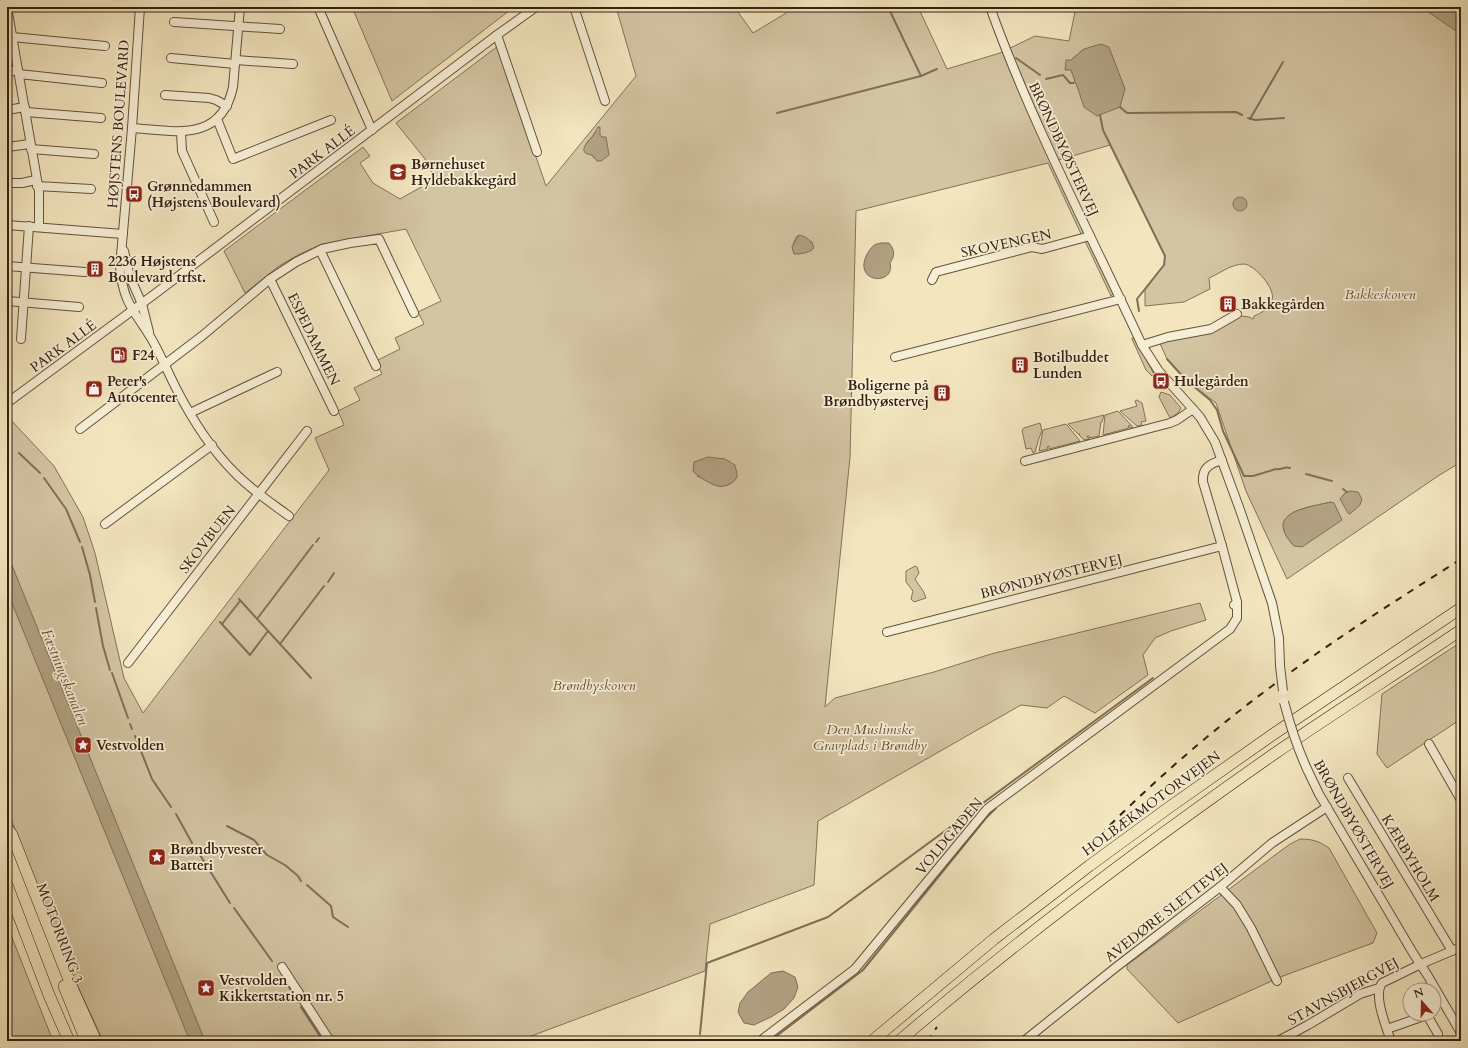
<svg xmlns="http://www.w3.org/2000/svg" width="1468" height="1048" viewBox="0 0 1468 1048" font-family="Cardo,serif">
	<rect width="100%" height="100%" fill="#f3e6bf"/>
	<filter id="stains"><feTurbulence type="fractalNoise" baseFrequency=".005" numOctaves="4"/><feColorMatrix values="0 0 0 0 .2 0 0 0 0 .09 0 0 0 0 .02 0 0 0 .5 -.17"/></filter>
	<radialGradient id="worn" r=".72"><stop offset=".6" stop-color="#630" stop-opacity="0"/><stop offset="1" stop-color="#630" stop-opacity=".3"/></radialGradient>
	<g fill="#d3c4a2" stroke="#84725a" fill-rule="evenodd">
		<path d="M352 7H514L392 101Z"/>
		<path d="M616 7H739L738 12 753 33 786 13 792 7H918L947 69 1000 53 1035 36 1069 41 1076 7H1461V462L1438 476 1287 579 1246 491 1216 403 1186 380 1171 364 1167 359 1159 341 1242 316 1249 317 1253 319 1254 316C1261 313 1270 309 1272 300 1276 289 1255 265 1244 264 1231 264 1221 273 1209 278L1210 289 1184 302 1145 306V290L1164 265 1165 256 1110 145 1052 162 1085 232 1082 236 1048 163 856 211 850 457 825 707 835 698 934 672 991 654 1200 603 1206 620 1171 631 1155 638 1143 655 1148 675 1095 713 1064 696 1047 708 1021 705 818 821 814 885 710 924 705 971 518 1041H103L53 932 7 808V419L9 418 54 466 83 517 95 553 124 678 143 713 329 470 315 438 344 425 338 411 360 400 354 388 382 374 376 361 400 349 395 338 424 324 418 312 441 301 406 229 322 244 298 255 279 266 245 293 224 251 363 147 370 156 360 163 373 183 400 199 435 179 425 159 396 123 498 46 546 186 636 76ZM1084 49 1076 83 1071 70V60ZM595 132 602 137 594 158 592 155 586 152C582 142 592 140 595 132ZM797 236 812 242V250L799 254 793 244ZM697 476 736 479C723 493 711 482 697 476ZM1331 502 1294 546C1263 512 1306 508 1331 502Z"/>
		<path d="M1085 241 1090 242 1114 293 1111 296Z"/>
		<path d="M1132 338 1135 339 1154 374 1152 376 1146 370 1132 339Z"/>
		<path d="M1161 392 1170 395 1181 408 1178 413 1170 418 1159 397Z"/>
		<path d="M1137 400 1142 403 1146 421 1141 422 1142 425 1137 426 1120 411 1137 406 1135 401Z"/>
		<path d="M1118 411 1133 427 1130 428V425L1128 426 1129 428 1103 435 1105 415Z"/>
		<path d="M1104 415 1102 422H1101L1099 436 1089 438V436H1087L1089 439 1084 440 1079 435 1080 434H1078L1068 424Z"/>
		<path d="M1040 423 1042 431 1039 438 1035 452 1033 453 1031 448 1026 449 1022 430 1024 428Z"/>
		<path d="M1066 424 1080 441 1049 449V446L1047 447 1048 449 1039 451 1043 430Z"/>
		<path d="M915 566 917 567 919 573 915 579C919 586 924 590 926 598L914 602 911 599 913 591 906 582V571Z"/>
		<path d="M1461 642V719L1387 768 1377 754 1382 694Z"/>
		<path d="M1300 839C1312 839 1319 841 1329 848L1377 933 1373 943 1283 976 1178 1023 1127 969V965L1290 844Z"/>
		<path d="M7 925 53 1041H7Z"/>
	</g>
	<g fill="#b2a384" stroke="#806f56">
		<path d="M1421 7H1461V33H1459Z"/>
		<path d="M1101 44 1109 47 1125 89 1120 107 1097 116 1084 107 1076 83H1073L1075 81 1071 70H1065L1066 60H1071L1084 49Z"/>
		<path d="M598 127H600V135L602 137H606L609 155 601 161H597L592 155C575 153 589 141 593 136 595 134 596 130 598 127Z"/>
		<circle cx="1240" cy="204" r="7"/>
		<path d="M799 235C806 236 812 241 814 248 809 253 801 254 794 254L792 247Z"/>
		<path d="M881 243H889C895 250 895 256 890 263 896 286 852 284 867 254 871 248 873 244 881 243Z"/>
		<path d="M708 457 725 459 735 465C735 467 737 471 737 474 738 482 725 488 718 486 712 485 697 476 693 471L694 462Z"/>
		<path d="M1350 491 1358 492 1362 499 1360 505 1350 514 1348 513 1340 499 1345 493Z"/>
		<path d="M1331 502 1334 503 1342 520 1302 547 1294 546C1263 512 1306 508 1331 502Z"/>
		<path d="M7 553 205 1041H190L189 1039 7 591Z"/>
		<path d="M783 971 795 977 798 987 794 998 784 1009 771 1017 754 1025 744 1023 738 1012 740 1003 748 992 771 973Z"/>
	</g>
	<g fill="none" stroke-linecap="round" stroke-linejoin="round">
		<g stroke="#806f56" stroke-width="2">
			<path d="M888 7 921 76"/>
			<path d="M1016 58 1040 75"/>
			<path d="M1046 79 1063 75 1070 83H1073"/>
			<path d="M1120 107 1127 113 1236 112 1242 115"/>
			<path d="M777 113 921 76 937 69"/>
			<path d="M1100 115 1103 130 1165 256 1164 265 1137 299 1139 311"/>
			<path d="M1248 118 1255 120 1284 118"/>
			<path d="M1250 119 1283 62"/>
			<path d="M1167 359 1186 380 1210 400 1217 410 1223 431 1244 476H1253L1276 469C1282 470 1285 466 1290 468"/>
			<path d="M19 453 40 473"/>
			<path d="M1306 474 1332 481"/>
			<path d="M44 478 66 509 80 542"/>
			<path d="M1343 489 1347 492"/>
			<path d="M316 542 319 538"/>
			<path d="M82 547 90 575 95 602"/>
			<path d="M328 582 334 573"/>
			<path d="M239 599 311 678"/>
			<path d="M96 608 103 646 110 670"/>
			<path d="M257 619 313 545"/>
			<path d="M220 622 250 655 268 631"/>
			<path d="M222 624 240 601"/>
			<path d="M280 644 324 586"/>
			<path d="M112 673 128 718"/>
			<path d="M130 724 132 729"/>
			<path d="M135 736 152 779 171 807"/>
			<path d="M176 814 192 843"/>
			<path d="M227 826 254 840 267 855 285 865 298 876 301 881"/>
			<path d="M195 847 230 903"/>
			<path d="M307 885 331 906 333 917 348 927"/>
			<path d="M234 908 272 961"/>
			<path d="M289 987 298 1002"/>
			<path d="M301 1007 323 1041"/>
			<path d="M700 1034 707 963 828 917 1153 678"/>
			<path d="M770 1041 863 970 986 818 996 808"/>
		</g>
		<defs>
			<g id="minor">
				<path d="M7 7 39 191V227"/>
				<path d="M140 7 132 128 120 267C123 303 134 310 151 338 161 355 168 373 177 390 192 419 211 449 234 472 250 489 270 502 289 516"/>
				<path d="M318 7 372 130"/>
				<path d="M574 7 605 101"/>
				<path d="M990 7C1032 124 1090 233 1142 345L1158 370 1200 417 1215 442 1240 510 1272 603 1279 638 1280 666"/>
				<path d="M174 22 280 29"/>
				<path d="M497 35 537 152"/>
				<path d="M12 37 105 46"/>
				<path d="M171 58 235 64"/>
				<path d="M236 60 293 64"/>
				<path d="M7 72 18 70"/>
				<path d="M19 74 102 83"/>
				<path d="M165 95 209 98 216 100 227 106"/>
				<path d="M7 110 25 107"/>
				<path d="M26 112 101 118"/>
				<path d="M217 119 233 159 331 120"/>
				<path d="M132 128C175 131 221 143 233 87L240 7"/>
				<path d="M181 132 182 151 214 222"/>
				<path d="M7 147 30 144"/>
				<path d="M31 149 94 154"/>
				<path d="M7 183H22L36 180"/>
				<path d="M37 186 91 189"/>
				<path d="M7 225 123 234"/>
				<path d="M320 250 376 366"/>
				<path d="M124 251 130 277 142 304 149 332"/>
				<path d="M7 266 85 272"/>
				<path d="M270 279 334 411"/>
				<path d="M932 280 936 272 1032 247 1042 249 1090 236"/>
				<path d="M7 301 79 307"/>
				<path d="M21 339 29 226"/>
				<path d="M1142 345 1168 337 1211 329 1237 314"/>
				<path d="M895 357 1121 299"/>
				<path d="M7 403 156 293 497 35 536 7"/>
				<path d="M190 413 277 372"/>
				<path d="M80 429 202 336 270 279 296 262 322 249 350 243 379 239 414 313"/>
				<path d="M1222 460C1209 464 1202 468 1203 482L1222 546 1237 602 1234 605"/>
				<path d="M1025 461 1170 423 1177 420 1193 409"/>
				<path d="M105 524 212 445"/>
				<path d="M887 632 1222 546"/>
				<path d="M128 663 307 431"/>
				<path d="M1429 744 1461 800"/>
				<path d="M1307 769 1319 794 1413 953 1428 976 1461 1033"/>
				<path d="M1348 778 1452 951"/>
				<path d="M1220 887 1237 905 1251 928 1277 981"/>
				<path d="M282 967 330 1041"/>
				<path d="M1387 1029 1427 1015 1438 1034"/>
				<path d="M760 1041 855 969 987 809 1230 629 1237 618V602"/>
				<path d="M1024 1041 1115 968 1220 887 1272 843 1327 807"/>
				<path d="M1278 1041 1308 1025 1360 994 1379 988"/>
				<path d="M1391 1041C1386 1026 1373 996 1382 983L1421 964 1461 947"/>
			</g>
			<g id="highway">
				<path d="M7 828 12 835 73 990 96 1041"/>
				<path d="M7 885 49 995 69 1041"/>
				<path d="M64 986 86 1041"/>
				<path d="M872 1041 994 939 1089 866 1171 806 1275 733 1461 608"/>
				<path d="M899 1041C1019 939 1145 844 1274 754 1336 711 1399 672 1461 630"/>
			</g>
		</defs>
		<use href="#minor" stroke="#64523d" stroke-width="10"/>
		<use href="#highway" stroke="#342012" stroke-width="12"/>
		<use href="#minor" stroke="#f7efd5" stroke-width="8"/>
		<use href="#highway" stroke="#f3e6bf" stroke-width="11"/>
		<g stroke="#342012" stroke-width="2" stroke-dasharray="7 7" stroke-linecap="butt">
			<path d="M1100 835C1154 781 1211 731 1272 686 1333 640 1397 600 1461 559"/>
			<path d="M927 1041 937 1027"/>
		</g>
		<defs>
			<g id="minor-bridge">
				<path d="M1280 666 1283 691"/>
				<path d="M1284 702C1290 725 1297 747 1307 769"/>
			</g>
		</defs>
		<use href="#minor-bridge" stroke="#64523d" stroke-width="10" stroke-linecap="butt"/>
		<use href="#minor-bridge" stroke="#f7efd5" stroke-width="8"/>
	</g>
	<defs>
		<symbol id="school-square" viewBox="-11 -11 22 22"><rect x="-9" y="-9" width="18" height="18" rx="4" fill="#8f2418" stroke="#f7efd5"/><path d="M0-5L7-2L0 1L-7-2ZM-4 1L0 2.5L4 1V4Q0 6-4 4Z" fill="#fff"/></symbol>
		<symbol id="bus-square" viewBox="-11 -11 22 22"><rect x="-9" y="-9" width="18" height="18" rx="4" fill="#8f2418" stroke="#f7efd5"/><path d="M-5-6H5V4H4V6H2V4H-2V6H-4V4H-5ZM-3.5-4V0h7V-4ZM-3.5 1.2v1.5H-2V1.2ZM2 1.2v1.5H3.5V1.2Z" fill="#fff"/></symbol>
		<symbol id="building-square" viewBox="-11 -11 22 22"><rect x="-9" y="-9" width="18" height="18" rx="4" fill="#8f2418" stroke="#f7efd5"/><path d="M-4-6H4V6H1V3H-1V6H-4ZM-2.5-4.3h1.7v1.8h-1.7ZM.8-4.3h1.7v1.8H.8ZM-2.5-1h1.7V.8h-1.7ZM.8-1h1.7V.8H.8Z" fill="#fff"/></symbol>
		<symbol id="fuel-square" viewBox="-11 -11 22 22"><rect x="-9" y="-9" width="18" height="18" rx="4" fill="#8f2418" stroke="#f7efd5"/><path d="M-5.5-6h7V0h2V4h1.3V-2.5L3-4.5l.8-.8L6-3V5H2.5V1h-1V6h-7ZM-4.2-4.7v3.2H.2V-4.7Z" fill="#fff"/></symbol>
		<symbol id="shop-square" viewBox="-11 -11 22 22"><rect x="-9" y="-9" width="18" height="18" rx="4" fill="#8f2418" stroke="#f7efd5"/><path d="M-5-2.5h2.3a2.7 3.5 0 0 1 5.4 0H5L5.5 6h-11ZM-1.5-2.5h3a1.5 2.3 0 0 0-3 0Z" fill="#fff"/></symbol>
		<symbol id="sight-square" viewBox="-11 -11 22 22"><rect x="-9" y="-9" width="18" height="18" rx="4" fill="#8f2418" stroke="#f7efd5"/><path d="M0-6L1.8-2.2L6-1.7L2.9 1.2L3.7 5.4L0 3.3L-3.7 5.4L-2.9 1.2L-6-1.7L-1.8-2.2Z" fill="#fff"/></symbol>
	</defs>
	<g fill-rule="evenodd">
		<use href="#school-square" x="388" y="162" width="20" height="20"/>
		<use href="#bus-square" x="124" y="184" width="20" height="20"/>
		<use href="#building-square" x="85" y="259" width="20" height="20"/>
		<use href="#building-square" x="1218" y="294" width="20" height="20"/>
		<use href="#fuel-square" x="109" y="345" width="20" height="20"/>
		<use href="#building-square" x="1010" y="355" width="20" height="20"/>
		<use href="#bus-square" x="1151" y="371" width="20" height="20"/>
		<use href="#shop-square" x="84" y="379" width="20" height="20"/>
		<use href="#building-square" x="932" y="383" width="20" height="20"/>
		<use href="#sight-square" x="73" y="735" width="20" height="20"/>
		<use href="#sight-square" x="147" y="847" width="20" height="20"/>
		<use href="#sight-square" x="196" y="978" width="20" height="20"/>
	</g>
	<g text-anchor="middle" stroke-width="3.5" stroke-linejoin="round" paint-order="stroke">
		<g font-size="14" fill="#342012" stroke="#f7efd5">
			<text transform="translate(118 124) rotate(-86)" y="5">HØJSTENS BOULEVARD</text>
			<text transform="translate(1064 149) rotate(65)" y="5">BRØNDBYØSTERVEJ</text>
			<text transform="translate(322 152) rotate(-37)" y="5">PARK ALLÉ</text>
			<text transform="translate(1006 243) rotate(-12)" y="5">SKOVENGEN</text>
			<text transform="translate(314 339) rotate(64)" y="5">ESPEDAMMEN</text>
			<text transform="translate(63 346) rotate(-36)" y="5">PARK ALLÉ</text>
			<text transform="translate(207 539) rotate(-52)" y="5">SKOVBUEN</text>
			<text transform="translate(1051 576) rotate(-14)" y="5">BRØNDBYØSTERVEJ</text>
			<text transform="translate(1151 803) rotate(-36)" y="5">HOLBÆKMOTORVEJEN</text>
			<text transform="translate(1354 824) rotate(60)" y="5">BRØNDBYØSTERVEJ</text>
			<text transform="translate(949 836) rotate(-50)" y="5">VOLDGADEN</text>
			<text transform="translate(1411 858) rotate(59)" y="5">KÆRBYHOLM</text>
			<text transform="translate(1166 912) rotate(-38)" y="5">AVEDØRE SLETTEVEJ</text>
			<text transform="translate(60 933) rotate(69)" y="5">MOTORRING 3</text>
			<text transform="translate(1343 991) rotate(-29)" y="5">STAVNSBJERGVEJ</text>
		</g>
		<g font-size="14" font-weight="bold" fill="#342012" stroke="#f7efd5" text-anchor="start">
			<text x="411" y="169">Børnehuset<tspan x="411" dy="16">Hyldebakkegård</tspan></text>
			<text x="147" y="191">Grønnedammen<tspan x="147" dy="16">(Højstens Boulevard)</tspan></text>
			<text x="108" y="266">2236 Højstens<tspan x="108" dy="16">Boulevard trfst.</tspan></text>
			<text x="1241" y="309">Bakkegården</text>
			<text x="132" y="360">F24</text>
			<text x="1033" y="362">Botilbuddet<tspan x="1033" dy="16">Lunden</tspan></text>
			<text x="107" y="386">Peter's<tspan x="107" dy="16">Autocenter</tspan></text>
			<text x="1174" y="386">Hulegården</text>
			<text x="929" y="390" text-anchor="end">Boligerne på<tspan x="929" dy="16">Brøndbyøstervej</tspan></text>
			<text x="96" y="750">Vestvolden</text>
			<text x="170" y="854">Brøndbyvester<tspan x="170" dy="16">Batteri</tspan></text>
			<text x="219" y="985">Vestvolden<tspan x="219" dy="16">Kikkertstation nr. 5</tspan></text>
		</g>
		<g font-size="14" font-style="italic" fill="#64513d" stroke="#f7efd5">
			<text x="1380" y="299">Bakkeskoven</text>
			<text x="594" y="690">Brøndbyskoven</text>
			<text x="870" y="734">Den Muslimske<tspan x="870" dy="16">Gravplads i Brøndby</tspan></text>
		</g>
		<g font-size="15" font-style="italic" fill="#604e3a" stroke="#f7efd5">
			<text transform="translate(65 677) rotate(68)" y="5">Fæstningskanalen</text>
		</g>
	</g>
	<rect width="1468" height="1048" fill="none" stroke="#f3e6bf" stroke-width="24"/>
	<rect x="8" y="8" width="1452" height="1032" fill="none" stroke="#342012" stroke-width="2"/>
	<rect x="12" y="12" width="1444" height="1024" fill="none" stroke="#342012"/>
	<g transform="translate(1422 1002) rotate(340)"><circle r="19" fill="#f7efd5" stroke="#a99c87"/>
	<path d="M0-3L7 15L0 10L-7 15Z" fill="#8f2418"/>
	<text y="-6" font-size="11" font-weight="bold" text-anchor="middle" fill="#342012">N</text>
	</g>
	<rect width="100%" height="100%" filter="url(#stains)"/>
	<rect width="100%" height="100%" fill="url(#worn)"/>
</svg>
